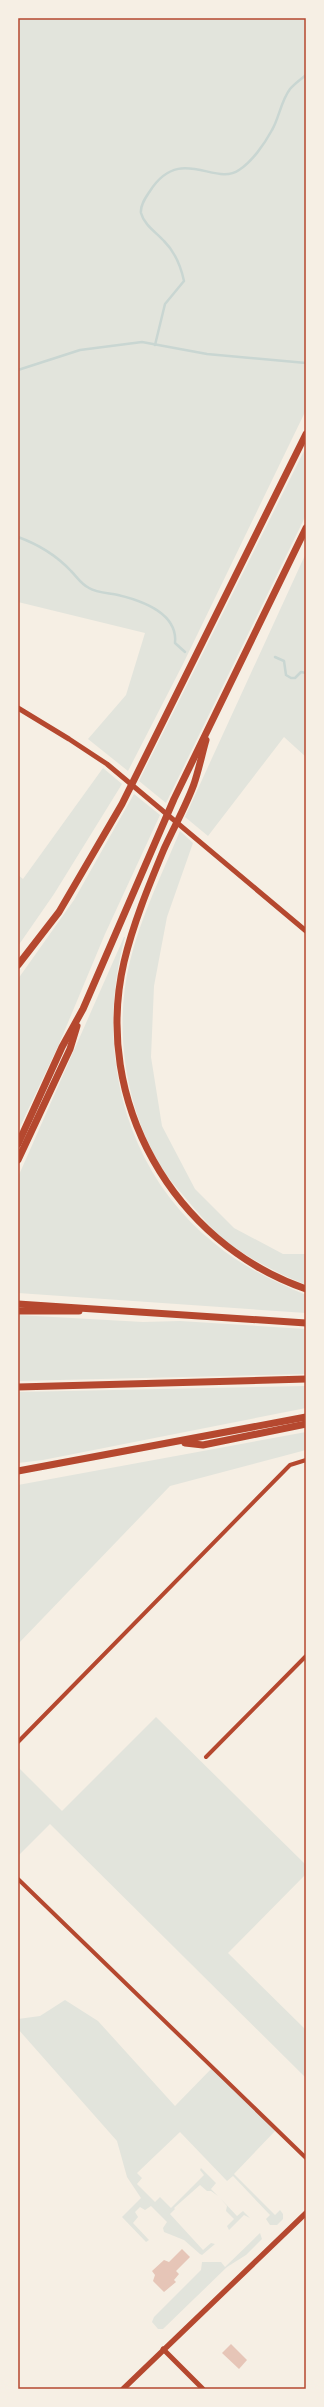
<svg xmlns="http://www.w3.org/2000/svg" width="324" height="2407" viewBox="0 0 324 2407" font-family="Quicksand,sans-serif">
	<rect width="100%" height="100%" fill="#f6efe4"/>
	<g fill="#e2e4dc">
		<path d="M18 18H306V410L183 664 128 771 88 739 126 695 145 633 18 602Z"/>
		<path d="M306 447V515L166 803 139 781Z"/>
		<path d="M306 553V757L284 737 208 836 185 817Z"/>
		<path d="M103 768 122 784 54 894 18 946V875L23 879Z"/>
		<path d="M134 794 160 815 105 934 59 1044 18 1131V979L74 900Z"/>
		<path d="M180 831 193 843 167 917 154 986 151 1057 162 1126 195 1189 234 1228 283 1254H306V1285C280 1274 257 1263 234 1247 218 1236 205 1221 193 1207 186 1198 178 1190 171 1181 127 1121 112 1033 130 961 141 916 162 874 180 831Z"/>
		<path d="M124 937H125C95 1047 122 1169 214 1243 241 1266 273 1281 306 1295V1313L18 1293V1177Z"/>
		<path d="M18 1315 143 1322 180 1321 306 1329V1374L18 1381Z"/>
		<path d="M306 1386V1408L43 1460 18 1463V1392Z"/>
		<path d="M306 1432V1450L170 1486 18 1644V1485Z"/>
		<path d="M156 1717 306 1865V1874L228 1953 306 2030 305 2077 50 1824 18 1856V1767L62 1811Z"/>
		<path d="M65 2000 98 2021 175 2106 212 2068 276 2130 234 2174 275 2215 280 2210 283 2214V2219L277 2225H270L266 2219 270 2215 233 2176 227 2181 180 2132 137 2173 142 2178 137 2184 155 2202 160 2197 171 2208 204 2175 200 2170 201 2168 216 2183 211 2189 218 2196 211 2191H207L200 2185 174 2208 175 2209 170 2214 203 2250 211 2243 215 2244 202 2255 200 2254 184 2240 164 2232 163 2228 167 2222 151 2206 145 2210 140 2207 135 2212 138 2217 133 2223 149 2240 146 2242 122 2217 141 2198 127 2177 117 2141 18 2029V2019L40 2016Z"/>
		<path d="M221 2199 237 2216 243 2211 250 2218 244 2215 229 2230 227 2226 234 2219 226 2211 227 2206Z"/>
		<path d="M260 2233 262 2239 246 2255 227 2267 163 2329H158L152 2322 154 2317 201 2270 202 2262H221L225 2267Z"/>
	</g>
	<g fill="none" stroke-linecap="round" stroke-linejoin="round">
		<g stroke="#c9d6d2" stroke-width="2.5">
			<path d="M155 345 165 304 184 281C181 267 175 252 164 241 157 233 144 225 141 213 140 205 146 197 150 191 180 144 215 187 239 170 252 162 265 143 272 130 279 118 281 101 290 89 294 84 301 79 306 75"/>
			<path d="M18 370 80 350 142 342 207 354 306 363"/>
			<path d="M18 537C40 545 56 555 71 571 77 577 81 584 89 588 97 593 109 593 118 595 143 601 178 613 175 643L185 652"/>
			<path d="M275 657 284 661 286 675 291 678H295L301 672 306 673"/>
		</g>
	</g>
	<g fill="#e6c5b7">
		<path d="M182 2249 190 2257 176 2271 179 2274 174 2280 176 2282 164 2292 153 2281 155 2275 152 2271 164 2260 169 2262Z"/>
		<path d="M231 2344 247 2360 239 2369 222 2353Z"/>
	</g>
	<g fill="none" stroke-linecap="round" stroke-linejoin="round">
		<g stroke="#b5482f" stroke-width="4">
			<path d="M18 1742 290 1465 306 1460"/>
			<path d="M206 1757 306 1656"/>
			<path d="M18 1879 306 2158"/>
		</g>
		<g stroke="#b5482f" stroke-width="5">
			<path d="M18 708 69 739 107 764 306 931"/>
			<path d="M163 2349 203 2389"/>
		</g>
		<path stroke="#b5482f" stroke-width="5.5" d="M123 2389 306 2213"/>
		<g stroke="#b5482f" stroke-width="7">
			<path d="M206 740C202 754 199 769 194 784 186 806 174 827 164 849 149 885 133 924 124 962 92 1100 173 1243 306 1289"/>
			<path d="M18 965 59 912 122 804 306 434"/>
			<path d="M18 1144 62 1047 83 1009 174 799 306 528"/>
			<path d="M18 1160 70 1049 77 1026"/>
			<path d="M18 1304 306 1323"/>
			<path d="M18 1311H79"/>
			<path d="M18 1387 306 1379"/>
			<path d="M185 1443 203 1445 306 1424"/>
			<path d="M18 1471 306 1417"/>
		</g>
	</g>
	<rect width="324" height="2407" fill="none" stroke="#f6efe4" stroke-width="38"/>
	<rect x="19" y="19" width="286" height="2369" fill="none" stroke="#b5482f" stroke-width="1.5"/>
</svg>
